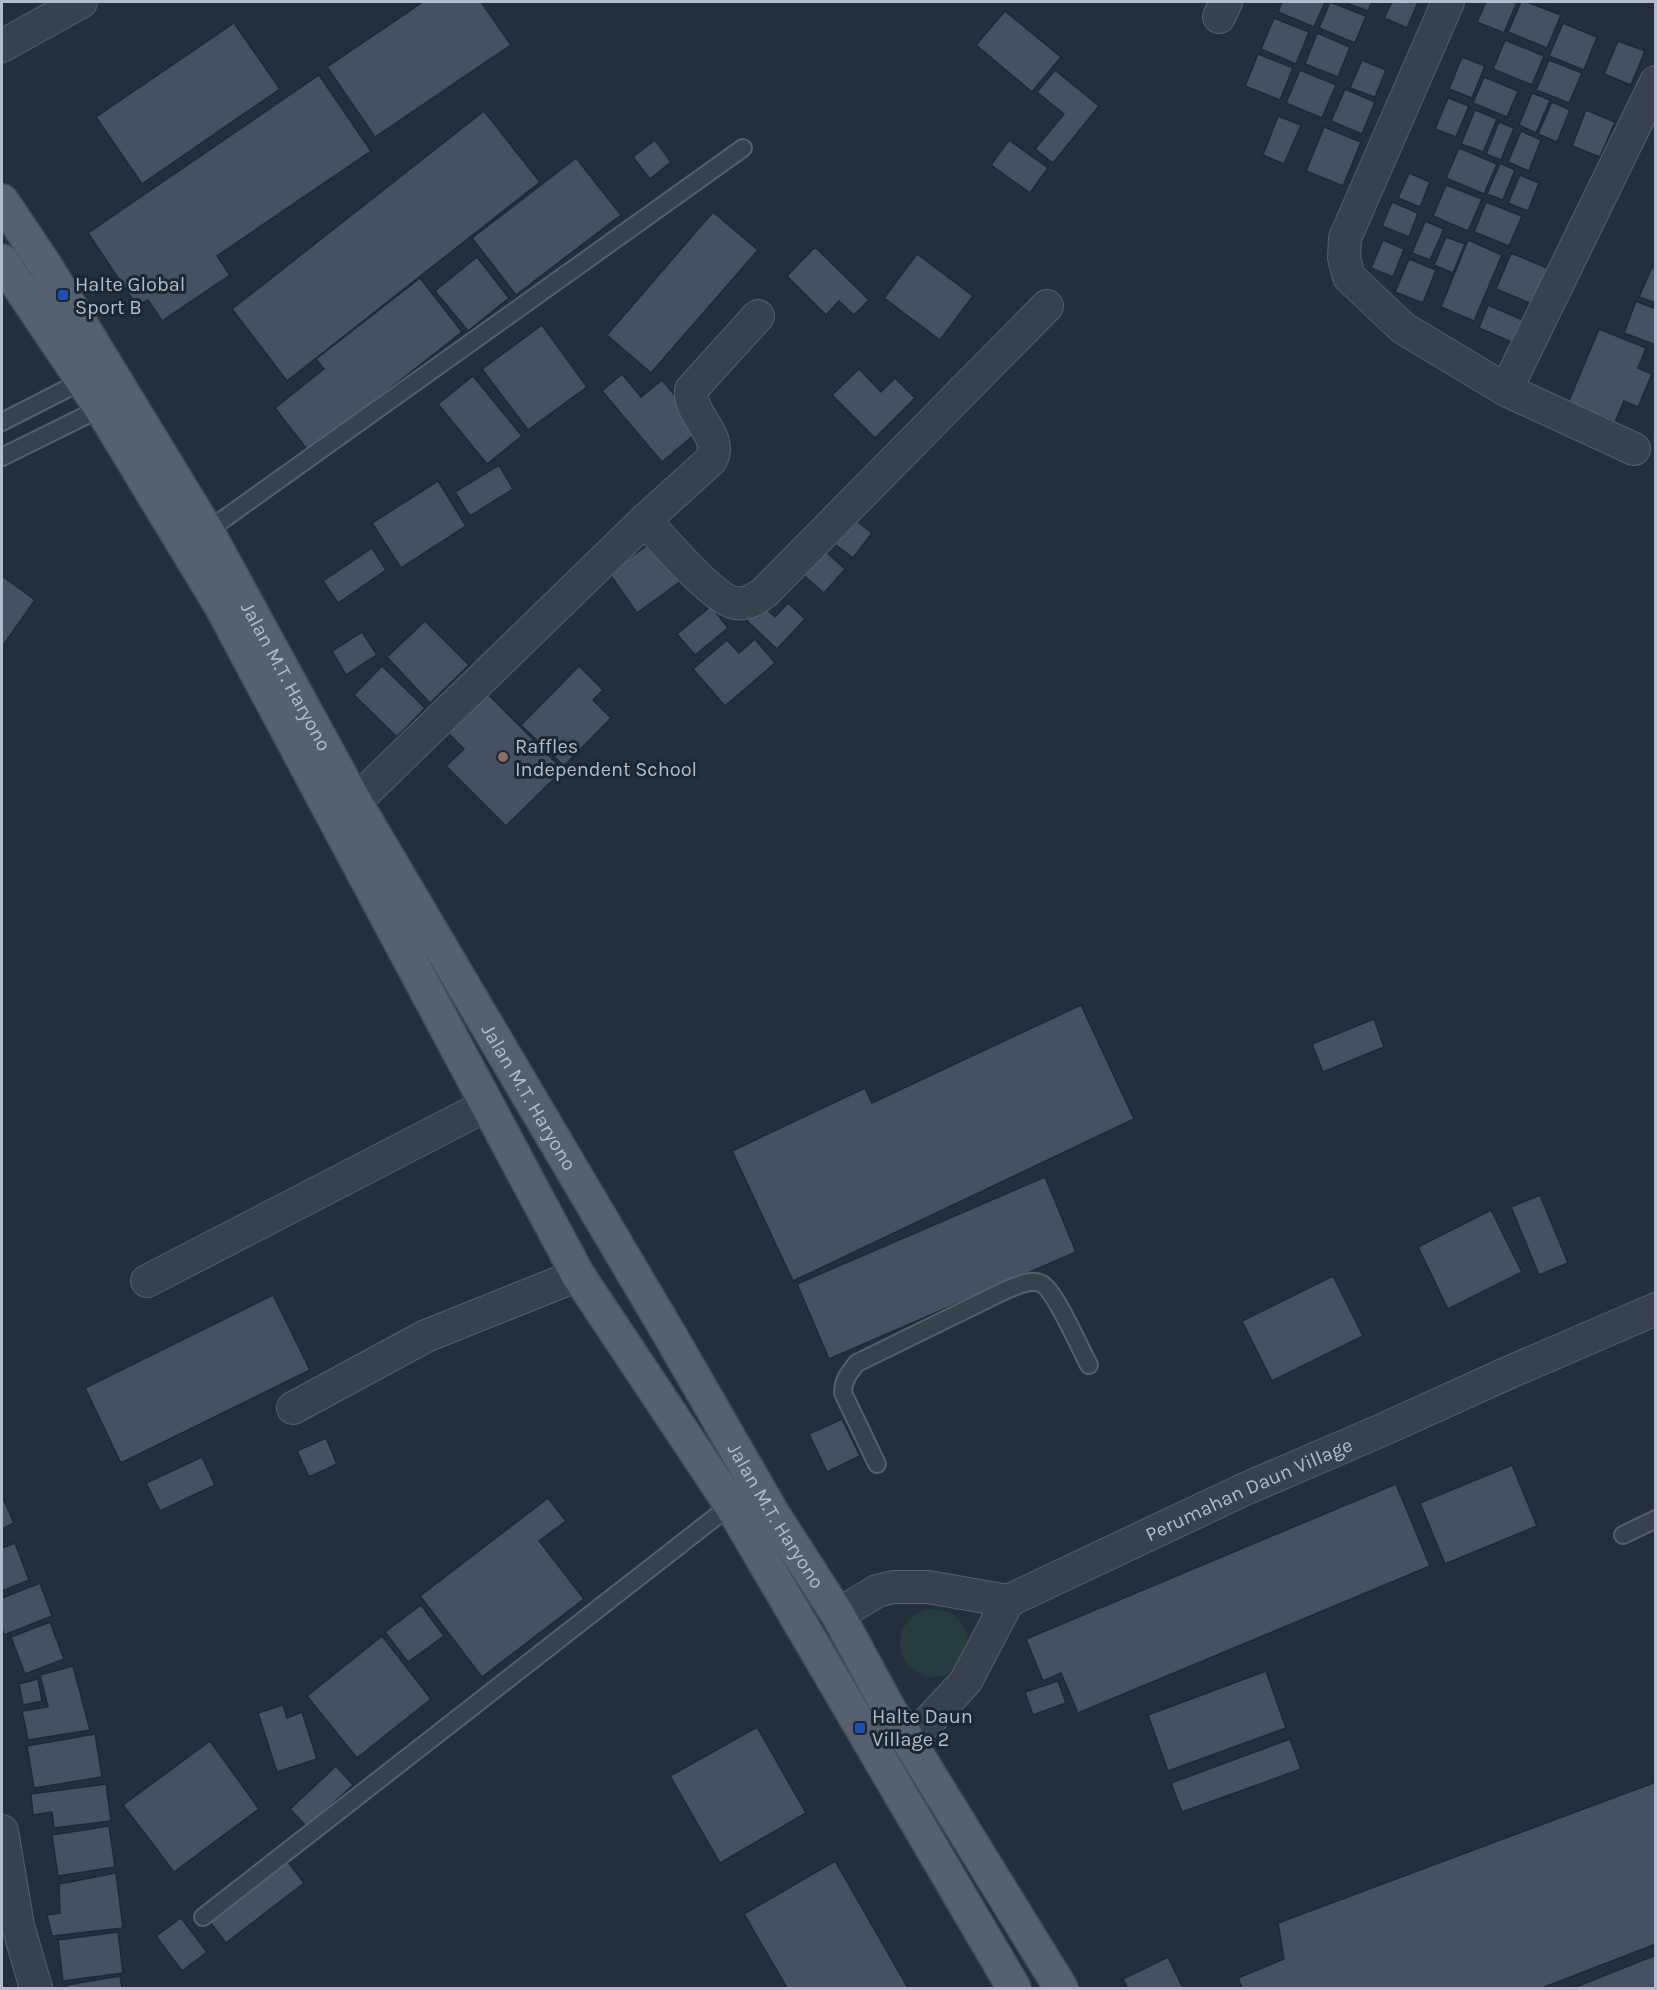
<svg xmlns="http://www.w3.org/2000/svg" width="1657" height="1990" viewBox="0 0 1657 1990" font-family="Karla,sans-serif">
	<rect width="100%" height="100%" fill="#242f3e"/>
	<circle fill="#263c3f" cx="934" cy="1643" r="34"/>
	<g fill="#455162" stroke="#1f2835" stroke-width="1.5">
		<path d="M423 2H481L511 45 375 137 327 67Z"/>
		<path d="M1282 2H1325L1314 27 1278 12Z"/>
		<path d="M1330 2 1366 16 1355 43 1319 28Z"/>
		<path d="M1350 2H1372L1368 11 1349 4Z"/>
		<path d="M1392 2H1418L1407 28 1384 18Z"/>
		<path d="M1486 2H1517L1504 33 1477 22Z"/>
		<path d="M1521 2H1527L1561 15 1547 48 1508 32Z"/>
		<path d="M1005 11 1061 57 1032 92 976 45Z"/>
		<path d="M1274 18 1309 32 1296 64 1261 49Z"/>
		<path d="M234 23 280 89 142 184 96 117Z"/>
		<path d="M1563 23 1597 37 1584 70 1549 56Z"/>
		<path d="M1317 33 1350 47 1338 77 1305 64Z"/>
		<path d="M1505 40 1544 56 1532 85 1493 69Z"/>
		<path d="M1618 41 1645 51 1631 85 1604 74Z"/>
		<path d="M1258 54 1293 68 1280 100 1245 86Z"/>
		<path d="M1462 57 1485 66 1472 98 1449 89Z"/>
		<path d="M1362 60 1386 70 1375 97 1350 88Z"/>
		<path d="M1549 60 1582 73 1569 103 1536 90Z"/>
		<path d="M1055 70 1099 106 1053 163 1035 149 1064 114 1037 92Z"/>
		<path d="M1300 70 1336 85 1322 118 1286 103Z"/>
		<path d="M319 75 371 151 217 256 230 275 162 321 148 300 137 306 88 233Z"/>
		<path d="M1484 77 1518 91 1507 117 1473 103Z"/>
		<path d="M1345 89 1375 102 1362 134 1331 121Z"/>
		<path d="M1532 93 1550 100 1536 133 1519 125Z"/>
		<path d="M1448 98 1469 106 1456 137 1435 129Z"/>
		<path d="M1552 102 1570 110 1557 142 1538 134Z"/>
		<path d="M1475 110 1497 119 1483 152 1461 144Z"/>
		<path d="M1586 110 1615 122 1600 157 1572 146Z"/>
		<path d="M484 111 540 182 287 381 232 309Z"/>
		<path d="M1278 116 1301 125 1284 164 1263 155Z"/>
		<path d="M1499 122 1514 128 1501 160 1486 154Z"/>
		<path d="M1324 127 1361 142 1343 186 1306 171Z"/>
		<path d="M1521 131 1541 140 1529 171 1508 162Z"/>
		<path d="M655 140 671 162 650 179 633 157Z"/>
		<path d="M1009 140 1048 168 1030 193 991 165Z"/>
		<path d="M1459 148 1497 164 1484 194 1446 178Z"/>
		<path d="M576 158 621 215 516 295 472 238Z"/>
		<path d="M1500 163 1515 170 1503 200 1487 194Z"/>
		<path d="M1409 173 1430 182 1420 207 1398 198Z"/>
		<path d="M1520 175 1539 183 1528 211 1508 203Z"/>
		<path d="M1446 185 1482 199 1468 231 1433 216Z"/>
		<path d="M1392 202 1418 213 1409 237 1382 226Z"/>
		<path d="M1486 202 1522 216 1509 246 1474 232Z"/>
		<path d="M713 212 758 250 651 373 607 335Z"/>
		<path d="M1425 221 1444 229 1430 260 1412 253Z"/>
		<path d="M1446 237 1465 244 1453 273 1434 265Z"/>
		<path d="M1383 240 1404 249 1393 277 1371 268Z"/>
		<path d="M1468 240 1502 255 1474 321 1441 307Z"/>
		<path d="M815 247 869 300 854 315 839 301 826 315 787 276Z"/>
		<path d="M1511 253 1550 269 1535 305 1496 289Z"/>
		<path d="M917 254 973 296 940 340 884 298Z"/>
		<path d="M477 257 509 298 468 331 435 291Z"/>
		<path d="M1409 259 1436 270 1423 303 1395 292Z"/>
		<path d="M1652 267 1656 269V303L1639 297Z"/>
		<path d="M420 278 462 332 309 452 275 408 324 369 316 359Z"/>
		<path d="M1636 301 1656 309V345L1624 333Z"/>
		<path d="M1488 305 1523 320 1514 343 1479 328Z"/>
		<path d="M542 325 587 387 528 430 482 369Z"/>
		<path d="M1599 329 1646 348 1638 368 1652 374 1638 407 1624 401 1615 422 1568 403Z"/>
		<path d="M859 369 881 392 895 378 915 398 875 438 832 395Z"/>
		<path d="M622 374 641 397 662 380 702 428 662 462 602 391Z"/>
		<path d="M473 376 522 436 487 464 438 404Z"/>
		<path d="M499 465 513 489 470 516 455 492Z"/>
		<path d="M438 481 466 526 401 568 372 523Z"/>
		<path d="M851 517 872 533 853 558 832 542Z"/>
		<path d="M653 541 681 581 637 613 609 573Z"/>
		<path d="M372 548 386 570 338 603 323 581Z"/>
		<path d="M824 550 845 569 824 593 802 574Z"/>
		<path d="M2 576 35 600 2 647Z"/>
		<path d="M788 603 805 619 777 649 747 621 762 605 775 617Z"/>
		<path d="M711 606 728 628 695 655 677 634Z"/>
		<path d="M425 621 469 665 430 703 387 657Z"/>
		<path d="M362 632 377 655 346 675 332 651Z"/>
		<path d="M755 639 775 663 725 706 693 669 727 640 739 653Z"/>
		<path d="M382 666 425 708 397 737 354 695Z"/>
		<path d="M579 666 603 690 593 700 611 718 564 766 521 725Z"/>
		<path d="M486 692 563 770 506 826 446 766 464 749 446 731Z"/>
		<path d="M1081 1005 1134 1119 793 1281 732 1151 865 1088 872 1103Z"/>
		<path d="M1374 1019 1384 1047 1323 1072 1312 1044Z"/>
		<path d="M1045 1177 1076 1252 829 1359 797 1284Z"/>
		<path d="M1540 1195 1568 1263 1539 1275 1511 1207Z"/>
		<path d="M1491 1210 1522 1272 1448 1309 1418 1247Z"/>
		<path d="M1333 1276 1363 1336 1272 1381 1242 1321Z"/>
		<path d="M273 1295 310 1370 121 1463 85 1388Z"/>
		<path d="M842 1419 860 1456 827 1472 809 1434Z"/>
		<path d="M326 1438 337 1464 309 1477 297 1451Z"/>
		<path d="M202 1457 215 1485 160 1511 146 1483Z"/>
		<path d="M1512 1465 1537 1526 1445 1564 1420 1503Z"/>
		<path d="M1396 1484 1430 1566 1078 1713 1061 1673 1043 1681 1026 1639Z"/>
		<path d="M2 1496 14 1523 2 1529Z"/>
		<path d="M548 1498 566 1521 539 1541 584 1599 482 1677 420 1596Z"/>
		<path d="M15 1543 29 1580 2 1591V1548Z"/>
		<path d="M40 1583 52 1616 4 1635 2 1629V1598Z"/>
		<path d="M421 1605 444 1636 408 1662 385 1632Z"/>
		<path d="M50 1622 64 1659 25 1674 11 1637Z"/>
		<path d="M382 1636 431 1699 357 1758 307 1696Z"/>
		<path d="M73 1666 90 1730 28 1740 22 1711 48 1707 40 1675Z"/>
		<path d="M1266 1671 1286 1728 1168 1771 1148 1715Z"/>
		<path d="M38 1679 42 1701 23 1705 19 1684Z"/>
		<path d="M1058 1681 1066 1703 1033 1715 1025 1692Z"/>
		<path d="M283 1705 287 1718 302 1712 317 1759 277 1772 258 1713Z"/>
		<path d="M757 1727 806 1813 720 1863 670 1776Z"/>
		<path d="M95 1734 102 1777 34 1788 27 1746Z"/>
		<path d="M1290 1739 1301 1769 1182 1812 1171 1783Z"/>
		<path d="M210 1741 259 1809 174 1872 123 1805Z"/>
		<path d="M336 1766 353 1785 307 1827 290 1809Z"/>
		<path d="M1656 1782V1944L1542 1988H1242L1238 1978 1284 1959 1278 1923Z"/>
		<path d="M106 1784 111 1821 54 1828 52 1812 33 1815 31 1794Z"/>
		<path d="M109 1826 115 1867 58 1876 52 1835Z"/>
		<path d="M835 1861 908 1988H787L744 1914Z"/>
		<path d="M288 1862 304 1883 226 1943 210 1922Z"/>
		<path d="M116 1873 123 1928 52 1936 47 1915 60 1913 59 1884Z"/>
		<path d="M181 1918 207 1952 182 1971 156 1936Z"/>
		<path d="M118 1932 123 1973 63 1981 58 1940Z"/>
		<path d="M1656 1955V1988H1573Z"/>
		<path d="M1168 1957 1183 1988H1128L1123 1979Z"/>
		<path d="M120 1976 122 1988H67V1985Z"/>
	</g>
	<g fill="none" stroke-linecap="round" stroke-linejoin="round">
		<defs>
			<g id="lane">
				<path d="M2 422 82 381"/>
				<path d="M2 457 101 408"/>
				<path d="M207 531 743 148"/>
				<path d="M877 1464 843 1393C843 1380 849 1373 857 1363L1006 1290C1017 1286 1031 1278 1042 1284 1056 1292 1080 1349 1089 1365"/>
				<path d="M1623 1535 1656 1519"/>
				<path d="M203 1917 731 1505"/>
			</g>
			<g id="street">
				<path d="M1448 2 1345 238 1344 258 1349 277 1403 328 1506 390 1634 449"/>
				<path d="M1219 17 1226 2"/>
				<path d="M2 46 81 2"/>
				<path d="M1506 390 1656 82"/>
				<path d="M645 520C661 538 713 599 735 603 747 605 756 599 765 592L1047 306"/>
				<path d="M355 802 645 520 711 460C724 435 689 416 691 390L758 316"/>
				<path d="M147 1281 487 1105"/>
				<path d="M293 1408 426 1336 578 1275"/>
				<path id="s1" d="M838 1615 877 1591 893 1587H928L1008 1601 1245 1489 1382 1430 1510 1372 1656 1309"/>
				<path d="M907 1738 929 1721 966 1681 1008 1601"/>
				<path d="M2 1831 18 1926 36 1988"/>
			</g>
			<g id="primary">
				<path id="s2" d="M2 201 45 265 207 531 355 802 671 1337 773 1514 838 1615 889 1709 1061 1988"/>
				<path d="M2 261 101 408 221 606 578 1275 731 1505 1014 1988"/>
			</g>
		</defs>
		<use href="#lane" stroke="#565f6c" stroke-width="20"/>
		<use href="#street" stroke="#565f6c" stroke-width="34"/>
		<use href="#primary" stroke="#414a57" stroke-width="36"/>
		<use href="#lane" stroke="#38414e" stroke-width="16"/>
		<use href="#street" stroke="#38414e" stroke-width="32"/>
		<use href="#primary" stroke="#56606e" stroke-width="33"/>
	</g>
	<g fill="#1a4fb4" stroke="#1d2633" stroke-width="2">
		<rect x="57" y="289" width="12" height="12" rx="3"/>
		<rect x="854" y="1722" width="12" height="12" rx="3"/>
	</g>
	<circle fill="#8d6e63" stroke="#1d2633" stroke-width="2" cx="503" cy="757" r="6"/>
	<g text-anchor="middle" stroke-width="6" stroke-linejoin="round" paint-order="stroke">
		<g font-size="20" fill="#b4bcc9" stroke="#1d2633" text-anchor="start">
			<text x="75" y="291">Halte Global<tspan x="75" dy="23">Sport B</tspan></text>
			<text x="515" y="753">Raffles<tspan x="515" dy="23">Independent School</tspan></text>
			<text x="872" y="1723">Halte Daun<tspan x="872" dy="23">Village 2</tspan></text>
		</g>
		<g font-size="20" fill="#b4bcc9" stroke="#1d2633">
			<text dy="7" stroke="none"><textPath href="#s2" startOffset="554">Jalan M.T. Haryono</textPath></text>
			<text dy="7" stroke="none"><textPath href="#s2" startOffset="1040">Jalan M.T. Haryono</textPath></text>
			<text dy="7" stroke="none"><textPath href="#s1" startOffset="444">Perumahan Daun Village</textPath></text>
			<text dy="7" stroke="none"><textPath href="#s2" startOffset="1526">Jalan M.T. Haryono</textPath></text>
		</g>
	</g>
	<rect width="1657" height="1990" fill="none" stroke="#b4bcc9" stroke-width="6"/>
</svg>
